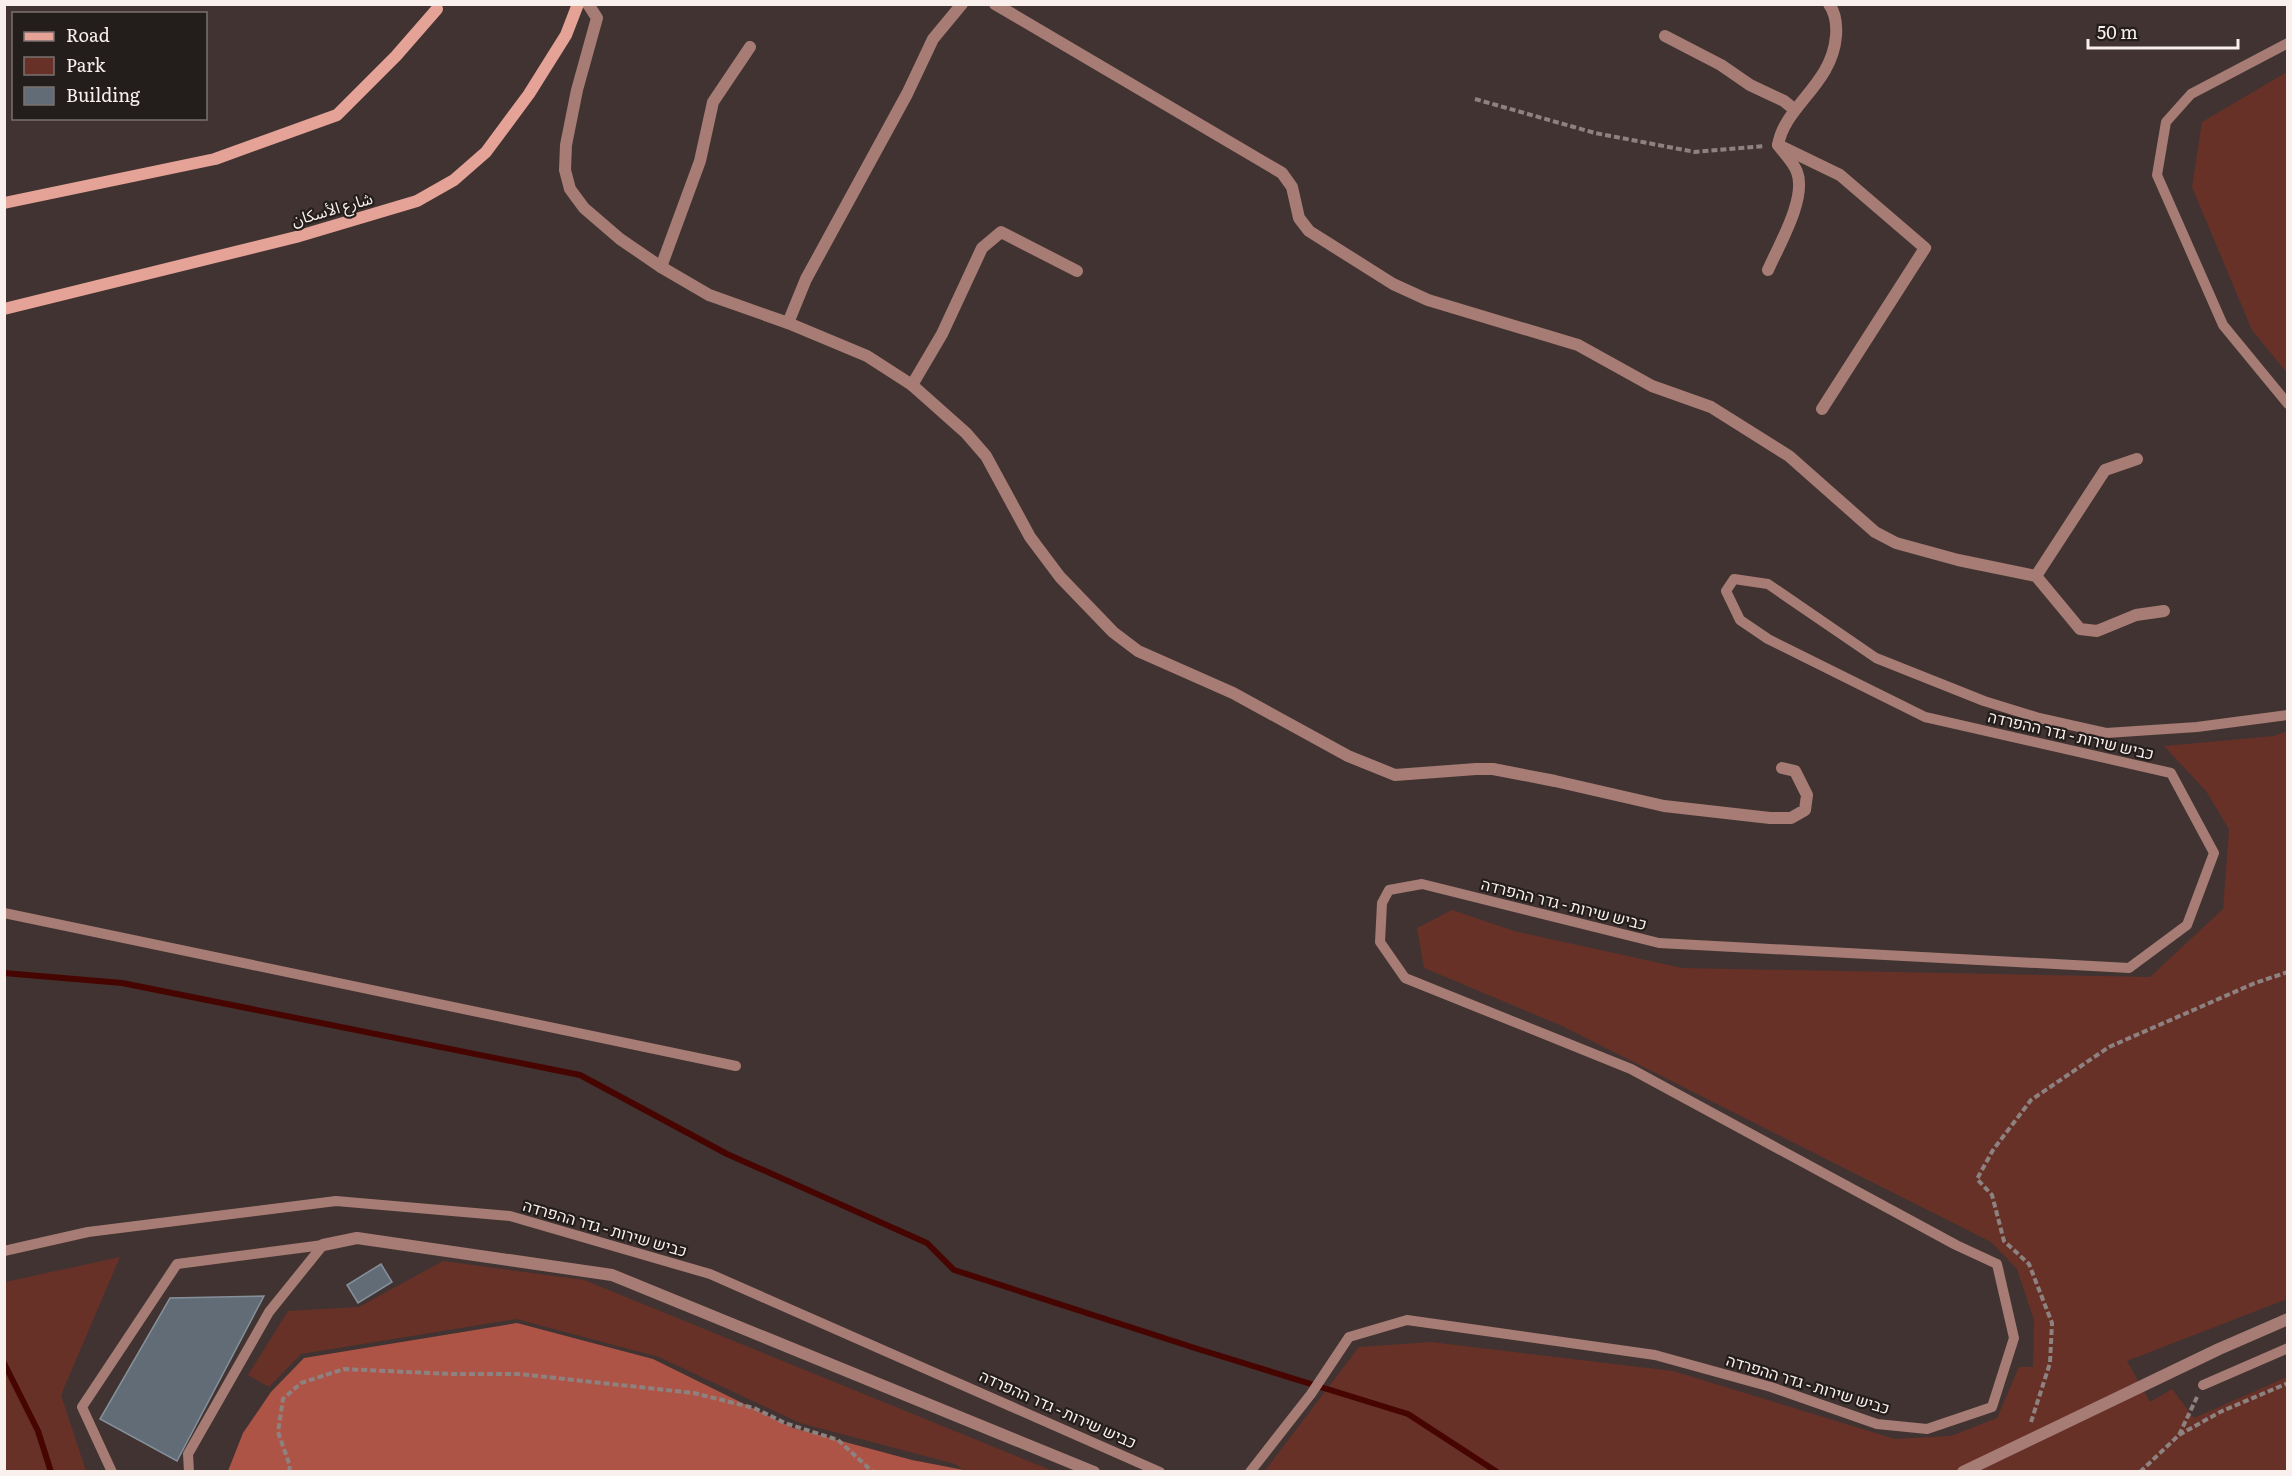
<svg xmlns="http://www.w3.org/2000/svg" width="2292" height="1476" viewBox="0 0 2292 1476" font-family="Literata,'Noto Sans Arabic',Heebo,serif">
	<rect width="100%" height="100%" fill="#413331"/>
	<g fill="#673128">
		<path d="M2287 72V373L2252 330 2192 187 2202 122Z"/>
		<path d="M2287 731V1299L2127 1361 2150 1402 2172 1389 2194 1418 2287 1377V1471L1264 1472 1359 1347 1431 1342 1673 1371 1895 1439 1951 1436 1997 1418 2019 1367H2033L2034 1320 2017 1269 1991 1242 1560 1025 1424 968 1417 928 1452 910 1514 931 1682 968 2150 977 2223 909 2229 829 2206 791 2164 746 2274 736Z"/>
		<path d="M120 1257 61 1395 86 1471H5V1282Z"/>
		<path d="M443 1261 584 1280 1053 1471H965L955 1464 800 1423 659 1357 516 1319 301 1354 269 1387 248 1375 288 1311 359 1307Z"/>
	</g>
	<path fill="#ae5447" d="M517 1323 653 1359 793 1428 912 1460 969 1471H228L243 1433 271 1392 304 1358Z"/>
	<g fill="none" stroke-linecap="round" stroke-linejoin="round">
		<g stroke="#470502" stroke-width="6">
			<path d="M4 973 122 983 580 1075 727 1154 927 1243 954 1270 1198 1349 1408 1414 1497 1472"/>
			<path d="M4 1363 38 1431 51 1472"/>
		</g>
	</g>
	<g fill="#616c76" stroke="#85909a" stroke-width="1.5">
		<path d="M381 1264 392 1282 358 1303 347 1285Z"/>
		<path d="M264 1296 177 1461 100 1419 170 1298Z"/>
	</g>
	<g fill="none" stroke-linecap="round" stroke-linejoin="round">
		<g stroke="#8e8280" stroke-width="4" stroke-dasharray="6 3" stroke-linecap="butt">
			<path d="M1475 99 1595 133 1695 152 1765 146"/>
			<path d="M2031 1422 2050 1363 2052 1323 2029 1264 2004 1241 1992 1195 1977 1179 1993 1150 2031 1100 2109 1047 2255 983 2288 972"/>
			<path d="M2179 1435 2220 1412 2288 1383"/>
			<path d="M289 1472 290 1466 278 1432 283 1399 301 1383 344 1369 452 1374H519L694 1393 754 1408 785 1423 838 1440 873 1472"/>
			<path d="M2140 1472 2179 1435 2197 1397"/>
		</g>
		<g stroke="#a67c74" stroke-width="10">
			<path d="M2288 43 2191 94 2166 122 2157 175 2223 325 2288 404"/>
			<path d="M4 913 736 1066"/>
			<path d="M4 1251 88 1232 336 1201 510 1216 710 1274 1160 1472"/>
			<path d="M2203 1385 2288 1348"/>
			<path d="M112 1472 82 1407 177 1264 323 1245"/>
			<path d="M189 1472 188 1454 269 1312 323 1245"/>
			<path d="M1250 1472 1311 1394 1349 1337 1407 1320 1655 1355 1771 1387 1877 1424 1927 1429 1992 1407 2014 1338 1997 1264 1956 1245 1631 1069 1405 978 1380 942 1382 903 1389 890 1422 884 1659 943 2129 968 2187 925 2214 853 2171 773 1925 717 1768 639 1740 620 1726 591 1734 579 1768 584 1876 658 1984 701 2039 718 2106 733 2197 727 2288 715"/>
		</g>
		<g stroke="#a67c74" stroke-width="12">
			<path d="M588 4 597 18 577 90 566 145 565 170 570 189 584 208 620 239 661 267 709 295 788 323 806 279 907 94 933 39 962 4"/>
			<path d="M995 4 1282 173 1292 187 1299 218 1309 231 1393 284 1428 300 1578 345 1652 386 1711 407 1789 456 1875 532 1896 543 1958 560 2036 576 2080 629 2097 631 2136 615 2164 611"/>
			<path d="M1665 36 1721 65 1750 85 1784 101 1795 110"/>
			<path d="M1778 145 1840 175 1925 248 1822 409"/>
			<path d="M661 267 700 161 713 102 750 47"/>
			<path d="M1768 270C1779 245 1807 198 1797 172 1794 163 1784 153 1778 145 1785 105 1832 85 1836 36 1837 24 1836 14 1829 4"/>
			<path d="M788 323 867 356 912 385 966 433 986 456 1030 537 1060 577 1113 632 1138 651 1233 693 1348 756 1395 775 1476 769H1493L1555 781 1664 806 1770 818H1791L1805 810 1807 795 1795 771 1782 768"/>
			<path d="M912 385 942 334 982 248 1001 232 1077 271"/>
			<path d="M2036 576 2105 470 2137 459"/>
			<path d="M323 1245 357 1238 612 1275 1094 1472"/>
			<path d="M1963 1472 2219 1349 2288 1319"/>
		</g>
		<g stroke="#e5a296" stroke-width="12">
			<path d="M4 203 215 159 337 115 396 56 437 9"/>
			<path d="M4 309 296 237 417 201 454 180 486 152 529 94 566 35 578 4"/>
		</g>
	</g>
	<g text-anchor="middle" stroke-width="4.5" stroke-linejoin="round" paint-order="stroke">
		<g font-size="16" fill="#f9f0ee" stroke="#231d1c">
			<text transform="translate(332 209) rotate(-16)" y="6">شارع الأسكان</text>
			<text transform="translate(2071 735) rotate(13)" y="6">כביש שירות - גדר ההפרדה</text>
			<text transform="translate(1564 904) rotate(14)" y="6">כביש שירות - גדר ההפרדה</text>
			<text transform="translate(605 1228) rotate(16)" y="6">כביש שירות - גדר ההפרדה</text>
			<text transform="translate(1808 1384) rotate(17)" y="6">כביש שירות - גדר ההפרדה</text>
			<text transform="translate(1058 1409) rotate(24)" y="6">כביש שירות - גדר ההפרדה</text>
		</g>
	</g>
	<rect width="2292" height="1476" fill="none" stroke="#f9f0ee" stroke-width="12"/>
	<rect x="12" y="12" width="195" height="108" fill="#231d1c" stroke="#797170" stroke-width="1.5"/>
	<rect x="24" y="32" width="30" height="9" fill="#e5a296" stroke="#797170" stroke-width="1.5"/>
	<text x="66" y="42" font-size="18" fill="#f9f0ee">Road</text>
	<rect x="24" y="57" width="30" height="18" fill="#673128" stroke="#797170" stroke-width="1.5"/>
	<text x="66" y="72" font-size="18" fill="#f9f0ee">Park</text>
	<rect x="24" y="87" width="30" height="18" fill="#616c76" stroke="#797170" stroke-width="1.5"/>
	<text x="66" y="102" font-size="18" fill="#f9f0ee">Building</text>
	<path d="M2088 39v9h150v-9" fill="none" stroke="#f9f0ee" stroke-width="3"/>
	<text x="2097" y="39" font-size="18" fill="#f9f0ee" stroke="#231d1c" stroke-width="4.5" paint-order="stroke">50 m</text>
</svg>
